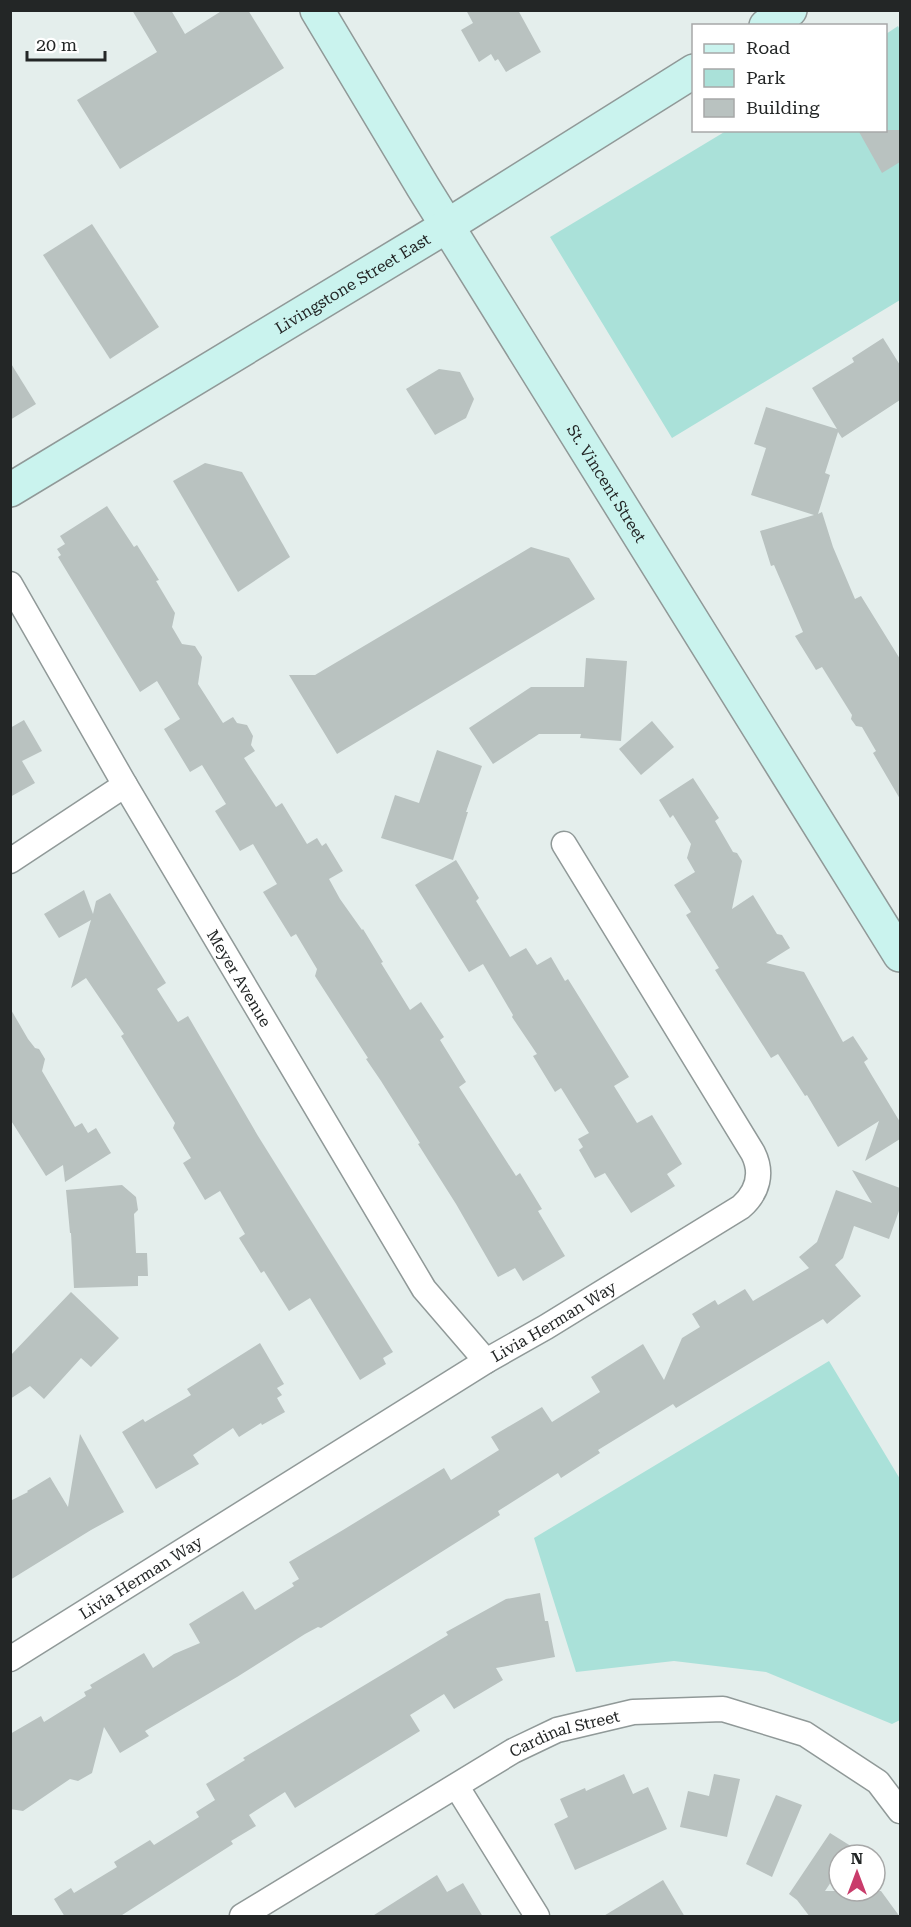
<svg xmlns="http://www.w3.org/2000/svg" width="911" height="1927" viewBox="0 0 911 1927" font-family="'Roboto Serif',serif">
	<rect width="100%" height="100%" fill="#e4eeec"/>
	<g fill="#aae1d9">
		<path d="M898 26 900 30V300L672 438 550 237 726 131 886 130V34Z"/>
		<path d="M829 1361 900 1479V1720L892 1724 766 1672 674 1661 576 1672 534 1538Z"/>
	</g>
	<g fill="#b9c2c0">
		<path d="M132 10H171L185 34 223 10H248L284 68 120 169 77 100 157 52Z"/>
		<path d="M466 10H518L541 52 506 72 498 59 495 61 491 54 479 62 461 30 473 23Z"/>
		<path d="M858 130H900V162L882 173Z"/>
		<path d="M92 224 159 327 110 359 43 255Z"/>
		<path d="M883 338 900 365V400L842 438 838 432 825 473 830 475 818 514 822 512 833 547 855 599 861 596 900 659V799L873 753 876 751 862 727 856 726 851 719 852 715 822 667 816 670 795 636 803 632 774 565 771 566 760 531 814 515 751 495 766 448 754 444 766 407 837 429 812 388 854 362 852 358Z"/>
		<path d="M10 362 36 404 10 420Z"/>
		<path d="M439 369 460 372 474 399 466 418 435 435 406 389Z"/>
		<path d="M205 463 242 472 290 557 238 592 173 481Z"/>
		<path d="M107 506 134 547 137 545 159 580 156 581 175 613 172 627 182 644 195 646 202 657 198 684 223 723 233 717 237 723 247 725 253 736 251 745 255 751 244 758 276 807 282 803 307 844 317 838 322 846 326 843 343 871 329 879 340 899 362 930 363 929 383 962 381 963 410 1010 421 1002 444 1037 440 1040 466 1082 459 1087 516 1176 520 1173 542 1209 538 1211 565 1256 523 1281 515 1268 498 1277 456 1204 418 1144 420 1143 381 1081 366 1059 368 1058 315 976 317 969 296 934 291 937 263 892 277 884 253 844 240 851 215 811 226 804 202 765 190 772 164 729 180 719 157 681 140 692 58 557 61 555 57 549 65 544 60 536Z"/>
		<path d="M531 547 569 558 595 599 337 754 289 675H315Z"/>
		<path d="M586 658 627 661 621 741 580 738 581 734H539L493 764 469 728 531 687H584Z"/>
		<path d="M24 720 42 751 22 761 35 783 10 797V728Z"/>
		<path d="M652 721 674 747 641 775 619 749Z"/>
		<path d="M437 750 482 766 466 812H468L453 860 381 838 395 795 419 803Z"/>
		<path d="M693 778 719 818 715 821 733 852 737 853 742 861 732 909 753 895 777 934 782 935 790 948 766 963 804 972 843 1042 853 1036 868 1059 864 1062 871 1074 900 1122V1139L865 1161 879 1121 838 1147 807 1095 805 1096 778 1054 771 1058 715 970 719 968 686 915 691 912 674 885 695 872 687 858 691 844 673 815 670 818 659 800Z"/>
		<path d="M456 860 479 898 476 901 510 957 526 948 537 965 551 957 565 981 568 979 629 1077 614 1086 637 1123 652 1115 682 1164 667 1174 675 1186 631 1213 605 1173 595 1178 579 1150 583 1147 578 1139 589 1133 561 1088 555 1092 533 1056 537 1054 512 1017 513 1015 483 964 469 972 415 885Z"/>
		<path d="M84 890 93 914 96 901 110 893 166 983 157 989 178 1022 188 1016 258 1136 393 1352 383 1358 386 1364 360 1380 310 1298 289 1311 264 1271 261 1273 239 1238 245 1234 220 1191 205 1200 183 1163 191 1158 173 1128 175 1123 121 1036 124 1034 86 978 71 988 91 920 59 938 44 914Z"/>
		<path d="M10 1008 28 1039 35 1048 39 1049 45 1059 42 1071 75 1127 82 1123 88 1133 96 1128 111 1153 65 1182 63 1165 46 1176 10 1119Z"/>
		<path d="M852 1170 900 1188V1208L889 1239 854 1226 843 1258 835 1265 861 1296 827 1324 823 1319 676 1408 673 1404 598 1450 600 1453 561 1478 558 1473 498 1511 500 1515 321 1628 318 1627 305 1634 237 1677 145 1731 149 1736 120 1753 104 1727 92 1773 78 1781 70 1779 23 1811 10 1809V1734L41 1716 44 1722 86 1696 84 1692 92 1688 90 1685 144 1653 153 1668 174 1654 200 1643 189 1624 243 1591 255 1610 294 1586 292 1583 299 1579 289 1562 343 1530 444 1468 451 1480 499 1450 491 1437 542 1407 552 1422 600 1392 591 1377 643 1344 664 1380 682 1338 700 1327 692 1314 715 1300 718 1305 745 1289 753 1301 809 1268 799 1257 817 1242 836 1190 872 1203Z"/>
		<path d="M122 1185 136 1197 138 1210 134 1214 136 1253H147L148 1276H138V1286L74 1288 71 1233H70L66 1190Z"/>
		<path d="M71 1292 119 1338 91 1367 81 1358 44 1399 30 1386 10 1399V1356Z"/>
		<path d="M260 1343 284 1384 277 1388 282 1395 277 1398 285 1412 262 1425 261 1423 239 1437 233 1428 193 1455 199 1464 156 1489 122 1432 143 1419 145 1422 191 1395 187 1389Z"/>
		<path d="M80 1434 124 1512 91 1530 10 1580V1501L28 1492 27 1491 50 1477 68 1507Z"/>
		<path d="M540 1593 545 1621H548L555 1657 496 1668 503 1680 454 1709 444 1694 410 1715 420 1731 295 1808 285 1792 249 1815 256 1826 231 1841 233 1844 119 1917H65L54 1899 71 1888 74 1893 117 1867 114 1862 150 1840 154 1845 199 1817 196 1812 215 1800 206 1784 245 1760 243 1758 448 1635 446 1632 506 1599Z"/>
		<path d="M624 1774 633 1794 648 1787 667 1829 575 1870 554 1824 568 1817 560 1799 585 1788 586 1791Z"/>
		<path d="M714 1774 740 1779 727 1837 680 1827 688 1791 709 1796Z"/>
		<path d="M776 1795 802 1805 772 1877 746 1864Z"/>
		<path d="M830 1833 854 1848 849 1855H839V1870L825 1891H881L900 1917H810L797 1900 789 1894Z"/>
		<path d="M437 1875 447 1892 463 1883 483 1917H371Z"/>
		<path d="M663 1880 685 1917H602Z"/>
	</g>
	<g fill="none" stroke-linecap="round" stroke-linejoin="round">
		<defs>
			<g id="street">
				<path id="s1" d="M10 584 125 785 424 1289 486 1361"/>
				<path d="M10 861 125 785"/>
				<path id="s2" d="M10 1659 486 1361 546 1327 741 1207C758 1192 763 1173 753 1153L564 844"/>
				<path d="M457 1787 537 1916"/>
				<path id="s3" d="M242 1916 513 1751 557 1730 633 1712 723 1709 805 1734 878 1782 900 1811"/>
			</g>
			<g id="secondary">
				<path id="s4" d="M317 10 423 187 900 955"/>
				<path d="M766 26 790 10"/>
				<path id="s5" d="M10 490 447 226 694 71"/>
			</g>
		</defs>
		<use href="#street" stroke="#909998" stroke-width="27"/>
		<use href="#secondary" stroke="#909998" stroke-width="36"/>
		<use href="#street" stroke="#fff" stroke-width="24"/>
		<use href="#secondary" stroke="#caf3ee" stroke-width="33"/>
	</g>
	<g text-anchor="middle" stroke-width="5" stroke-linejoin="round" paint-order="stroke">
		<g font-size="16" fill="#232626" stroke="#fff">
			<text dy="6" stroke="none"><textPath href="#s5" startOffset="400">Livingstone Street East</textPath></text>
			<text dy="6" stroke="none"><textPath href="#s4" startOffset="555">St. Vincent Street</textPath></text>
			<text dy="6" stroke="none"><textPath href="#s1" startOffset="456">Meyer Avenue</textPath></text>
			<text dy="6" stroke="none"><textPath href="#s2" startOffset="640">Livia Herman Way</textPath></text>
			<text dy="6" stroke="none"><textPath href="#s2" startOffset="154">Livia Herman Way</textPath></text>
			<text dy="6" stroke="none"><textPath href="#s3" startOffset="372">Cardinal Street</textPath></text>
		</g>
	</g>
	<rect width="911" height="1927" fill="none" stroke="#232626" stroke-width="24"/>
	<rect x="692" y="24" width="195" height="108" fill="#ffffff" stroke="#a7a8a8" stroke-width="1.5"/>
	<rect x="704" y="44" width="30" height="9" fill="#caf3ee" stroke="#a7a8a8" stroke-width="1.5"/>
	<text x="746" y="54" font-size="18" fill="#232626">Road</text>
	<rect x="704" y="69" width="30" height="18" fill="#aae1d9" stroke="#a7a8a8" stroke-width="1.5"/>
	<text x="746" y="84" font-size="18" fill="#232626">Park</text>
	<rect x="704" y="99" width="30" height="18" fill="#b9c2c0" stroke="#a7a8a8" stroke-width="1.5"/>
	<text x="746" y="114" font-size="18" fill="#232626">Building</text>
	<g transform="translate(857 1873)"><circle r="28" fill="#ffffff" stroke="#a7a8a8" stroke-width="1.5"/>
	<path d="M0-4.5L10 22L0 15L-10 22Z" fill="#c93c6b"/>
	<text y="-9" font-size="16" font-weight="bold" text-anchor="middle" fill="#232626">N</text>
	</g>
	<path d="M27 51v9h78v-9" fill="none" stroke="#232626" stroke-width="3"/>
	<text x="36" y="51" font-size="18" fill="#232626" stroke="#ffffff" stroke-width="4.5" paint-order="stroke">20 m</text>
</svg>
